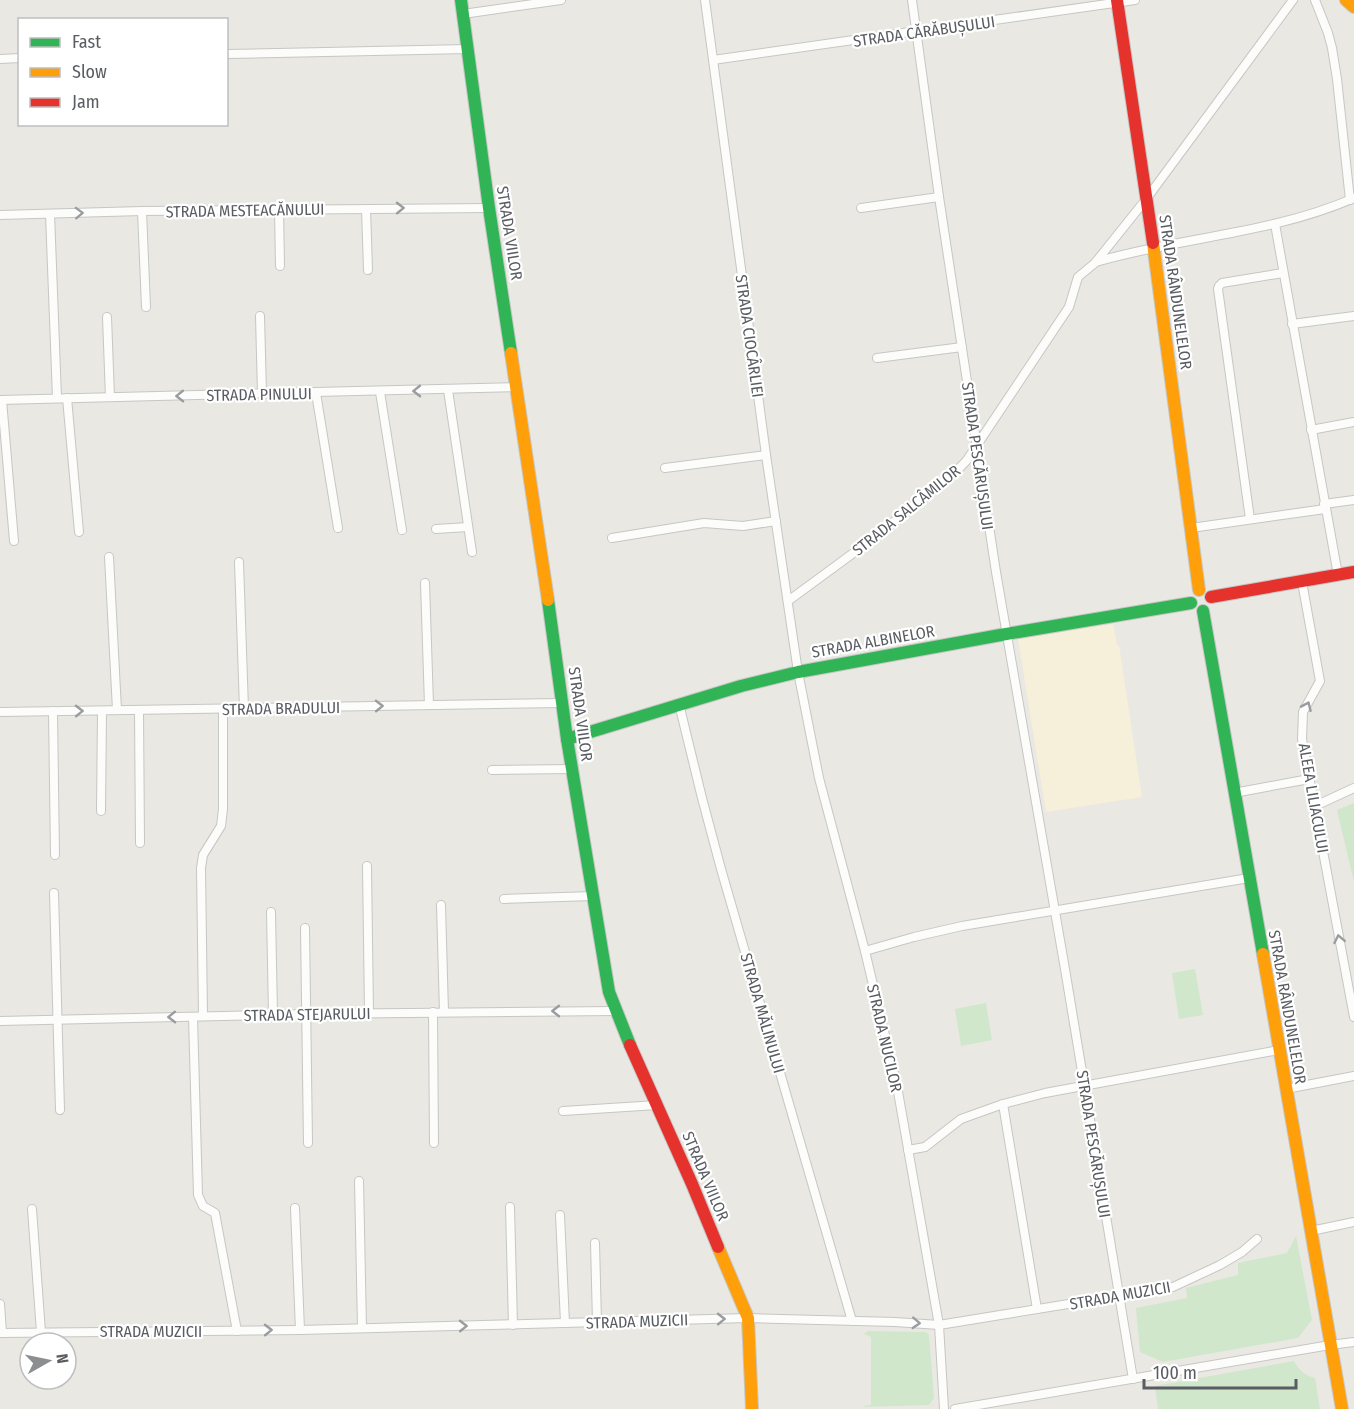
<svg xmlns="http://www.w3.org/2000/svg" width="1354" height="1409" viewBox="0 0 1354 1409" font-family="'Fira Sans Condensed',sans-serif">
	<rect width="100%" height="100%" fill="#eae8e2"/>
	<path fill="#f6efd9" d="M1113 624 1117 645H1119L1142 797 1046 812 1018 639Z"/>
	<g fill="#d0e7cc">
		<path d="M1354 803V882L1337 810Z"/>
		<path d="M1195 969 1203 1015 1179 1019 1172 973Z"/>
		<path d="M986 1003 992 1040 961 1046 955 1009Z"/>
		<path d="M1296 1236 1312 1320 1298 1338 1163 1362 1140 1352 1136 1308 1187 1298 1186 1288 1238 1275V1263L1287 1253Z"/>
		<path d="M868 1331 926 1332 929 1335 934 1398 929 1405 864 1407V1406L871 1405V1337L864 1334Z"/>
		<path d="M1294 1361C1299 1370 1304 1375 1315 1378L1320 1409H1158L1155 1386Z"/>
	</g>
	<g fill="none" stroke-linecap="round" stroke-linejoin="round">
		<defs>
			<g id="street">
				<path d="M705 0 766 455 798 672 819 778 865 951 897 1086 939 1325 944 1409"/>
				<path d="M912 0 939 197 996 572 1065 969 1133 1379"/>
				<path d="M1315 0 1328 33 1332 48 1337 79 1350 200"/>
				<path d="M463 14 561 0"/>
				<path d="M226 54 468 49"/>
				<path d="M0 59 20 58"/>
				<path d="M713 60 1135 0"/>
				<path d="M861 208 939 197"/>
				<path d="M279 209 280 266"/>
				<path d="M366 209 368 270"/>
				<path d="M142 211 146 307"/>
				<path d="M50 214 57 398"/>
				<path d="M0 215 142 211 489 208"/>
				<path d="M1275 224 1338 575"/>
				<path d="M1096 262C1181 237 1272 234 1354 198"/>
				<path d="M260 316 262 394"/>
				<path d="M107 317 110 397"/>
				<path d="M1292 324 1354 316"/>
				<path d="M877 358 962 347"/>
				<path d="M448 390 472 552"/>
				<path d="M380 392 402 530"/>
				<path d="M316 393 338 528"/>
				<path d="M67 398 79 532"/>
				<path d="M0 400 517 387"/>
				<path d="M2 400 14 541"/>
				<path d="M1311 430 1354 422"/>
				<path d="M665 468 766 455"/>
				<path d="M1324 504 1354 500"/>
				<path d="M1250 519 1218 289 1219 286 1222 283 1283 273"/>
				<path d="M1191 528 1325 509"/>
				<path d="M436 529 468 527"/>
				<path d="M612 538 704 523 743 526 776 521"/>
				<path d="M109 557 117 710"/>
				<path d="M239 562 244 709"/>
				<path d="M1302 582 1320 681 1303 712 1302 739 1354 1017"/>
				<path d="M425 583 429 705"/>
				<path d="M788 601 867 543 953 475 967 460 1069 307 1078 277 1095 263 1147 198 1293 0"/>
				<path d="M679 704 702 798 721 869 852 1321"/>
				<path d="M139 710 140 843"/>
				<path d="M53 711 55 855"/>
				<path d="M0 712 562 703"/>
				<path d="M492 770 572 769"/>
				<path d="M1234 793 1309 779"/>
				<path d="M1315 806 1354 788"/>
				<path d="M101 811 102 711"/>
				<path d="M367 866 369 1013"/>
				<path d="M54 893 60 1110"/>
				<path d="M504 899 593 896"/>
				<path d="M441 905 444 1012"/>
				<path d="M271 912 273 1015"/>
				<path d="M305 928 308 1143"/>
				<path d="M865 951 914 937 962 926 1249 878"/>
				<path d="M433 1012 434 1143"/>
				<path d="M203 1016 201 868 203 855 221 826 223 809V709"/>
				<path d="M193 1017 198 1195 203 1206 215 1213 237 1331"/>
				<path d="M0 1021 307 1014 615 1011"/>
				<path d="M1286 1089 1354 1076"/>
				<path d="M1003 1104 1037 1309"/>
				<path d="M563 1111 657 1105"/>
				<path d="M908 1150 925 1147 961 1119 1003 1104 1045 1093 1279 1050"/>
				<path d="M359 1181 362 1328"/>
				<path d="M510 1207 513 1325"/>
				<path d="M295 1208 300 1330"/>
				<path d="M32 1209 41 1332"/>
				<path d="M560 1215 565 1323"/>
				<path d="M1311 1231 1354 1222"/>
				<path d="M595 1243 597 1322"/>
				<path d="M0 1304 2 1333"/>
				<path d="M0 1333 300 1330 748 1318 895 1322 939 1325 1173 1287 1220 1265 1242 1252 1257 1239"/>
				<path d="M955 1409 1330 1345 1354 1342"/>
			</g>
			<g id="fast">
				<path d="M461 0 489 208 511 353"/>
				<path d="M548 600 567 739 609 992 630 1045"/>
				<path d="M1203 611 1263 954"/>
				<path d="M567 739 741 686 798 672 1006 634 1191 603"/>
			</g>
			<g id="slow">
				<path d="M1346 0 1354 7"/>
				<path d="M1153 243 1199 590"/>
				<path d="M511 353 548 600"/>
				<path d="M1263 954 1342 1409"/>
				<path d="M718 1247 748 1318 752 1409"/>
			</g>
			<g id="jam">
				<path d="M1117 0 1153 243"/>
				<path d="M1211 597 1354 572"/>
				<path d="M630 1045 692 1184 718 1247"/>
			</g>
		</defs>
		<use href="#street" stroke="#c6c6c4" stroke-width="10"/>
		<use href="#fast" stroke="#c6c6c5" stroke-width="14"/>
		<use href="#slow" stroke="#c6c6c5" stroke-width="14"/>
		<use href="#jam" stroke="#c6c6c5" stroke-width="14"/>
		<use href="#street" stroke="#fcfcfb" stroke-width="8"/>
		<use href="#fast" stroke="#30b455" stroke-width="12"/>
		<use href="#slow" stroke="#ff9f0a" stroke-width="12"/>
		<use href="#jam" stroke="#e5322d" stroke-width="12"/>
	</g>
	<defs><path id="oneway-chevron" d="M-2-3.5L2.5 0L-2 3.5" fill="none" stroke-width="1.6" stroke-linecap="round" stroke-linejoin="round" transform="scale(1.5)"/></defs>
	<g stroke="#9a9d9f">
		<use href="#oneway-chevron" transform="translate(400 208) rotate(-1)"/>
		<use href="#oneway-chevron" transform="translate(79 213) rotate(-2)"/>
		<use href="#oneway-chevron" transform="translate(417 391) rotate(179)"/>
		<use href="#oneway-chevron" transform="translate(180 396) rotate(179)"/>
		<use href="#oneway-chevron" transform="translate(379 706) rotate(-1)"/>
		<use href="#oneway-chevron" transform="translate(1307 706) rotate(-66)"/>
		<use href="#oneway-chevron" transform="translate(79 711) rotate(-1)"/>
		<use href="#oneway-chevron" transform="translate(1339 939) rotate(-101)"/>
		<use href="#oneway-chevron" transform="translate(556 1011) rotate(180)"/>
		<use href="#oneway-chevron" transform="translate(172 1017) rotate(179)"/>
		<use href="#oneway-chevron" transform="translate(721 1319) rotate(-1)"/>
		<use href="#oneway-chevron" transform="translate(916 1323) rotate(3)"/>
		<use href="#oneway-chevron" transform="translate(463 1326) rotate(-1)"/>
		<use href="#oneway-chevron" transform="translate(268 1330) rotate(-1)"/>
	</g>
	<g text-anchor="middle" stroke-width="4.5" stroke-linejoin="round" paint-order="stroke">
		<g font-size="16" fill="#595d62" stroke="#fff">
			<text transform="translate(924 31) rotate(-8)" y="6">STRADA CĂRĂBUȘULUI</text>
			<text transform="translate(245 210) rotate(-1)" y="6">STRADA MESTEACĂNULUI</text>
			<text transform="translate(510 233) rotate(81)" y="6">STRADA VIILOR</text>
			<text transform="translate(1176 292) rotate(82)" y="6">STRADA RÂNDUNELELOR</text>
			<text transform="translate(750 336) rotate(82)" y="6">STRADA CIOCÂRLIEI</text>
			<text transform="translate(259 394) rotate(-1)" y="6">STRADA PINULUI</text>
			<text transform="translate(978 456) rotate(82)" y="6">STRADA PESCĂRUȘULUI</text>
			<text transform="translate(906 510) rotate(-39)" y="6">STRADA SALCÂMILOR</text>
			<text transform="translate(873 641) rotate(-10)" y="6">STRADA ALBINELOR</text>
			<text transform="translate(281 708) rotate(-1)" y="6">STRADA BRADULUI</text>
			<text transform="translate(581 714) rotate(82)" y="6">STRADA VIILOR</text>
			<text transform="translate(1314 798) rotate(80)" y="6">ALEEA LILIACULUI</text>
			<text transform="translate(1288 1007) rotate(80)" y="6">STRADA RÂNDUNELELOR</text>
			<text transform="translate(763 1013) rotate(74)" y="6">STRADA MĂLINULUI</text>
			<text transform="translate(307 1014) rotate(-1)" y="6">STRADA STEJARULUI</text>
			<text transform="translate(885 1038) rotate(77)" y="6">STRADA NUCILOR</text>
			<text transform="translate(1094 1144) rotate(81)" y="6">STRADA PESCĂRUȘULUI</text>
			<text transform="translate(706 1176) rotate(67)" y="6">STRADA VIILOR</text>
			<text transform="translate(1120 1295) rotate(-10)" y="6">STRADA MUZICII</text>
			<text transform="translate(637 1321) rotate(-2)" y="6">STRADA MUZICII</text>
			<text x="151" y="1337">STRADA MUZICII</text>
		</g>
	</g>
	<rect x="18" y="18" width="210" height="108" fill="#ffffff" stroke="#bdbec0" stroke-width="1.5"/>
	<rect x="30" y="38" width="30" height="9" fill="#30b455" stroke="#bdbec0" stroke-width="1.5"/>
	<text x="72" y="48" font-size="18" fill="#595d62">Fast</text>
	<rect x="30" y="68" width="30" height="9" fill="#ff9f0a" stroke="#bdbec0" stroke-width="1.5"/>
	<text x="72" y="78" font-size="18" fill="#595d62">Slow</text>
	<rect x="30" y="98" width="30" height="9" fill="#e5322d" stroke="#bdbec0" stroke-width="1.5"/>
	<text x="72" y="108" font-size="18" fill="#595d62">Jam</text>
	<g transform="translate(48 1361) rotate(81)"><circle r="28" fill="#ffffff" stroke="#bdbec0" stroke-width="1.5"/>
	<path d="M0-4.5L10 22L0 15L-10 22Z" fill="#8c8e8f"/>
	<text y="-9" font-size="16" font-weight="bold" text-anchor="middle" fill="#595d62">N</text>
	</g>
	<path d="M1144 1379v9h152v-9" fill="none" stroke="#595d62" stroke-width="3"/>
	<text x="1153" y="1379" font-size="18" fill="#595d62" stroke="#ffffff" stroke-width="4.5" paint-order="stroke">100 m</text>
</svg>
